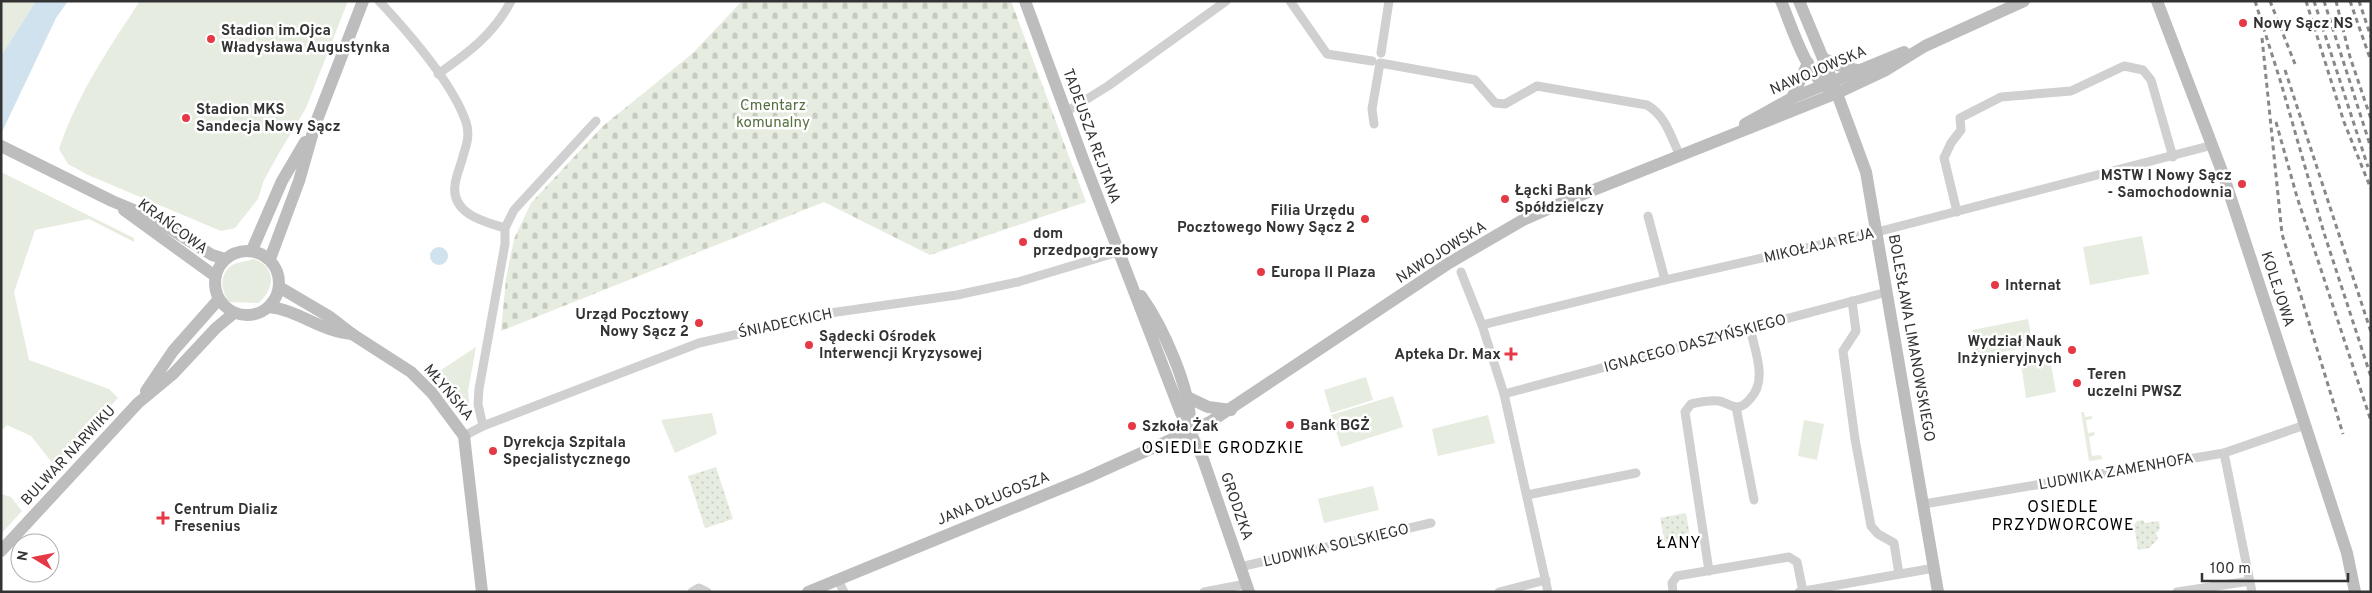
<svg xmlns="http://www.w3.org/2000/svg" width="2372" height="593" viewBox="0 0 2372 593" font-family="Overpass,sans-serif">
	<defs>
		<pattern id="cemetery-stones" width="16" height="16" patternUnits="userSpaceOnUse" patternTransform="scale(1.25)"><rect width="16" height="16" fill="#e6ecdf"/><path d="M2 7V4a2 2 0 0 1 4 0v3zM10 15v-3a2 2 0 0 1 4 0v3z" fill="#c6cbc0"/></pattern>
		<pattern id="park-dots" width="8" height="8" patternUnits="userSpaceOnUse" patternTransform="scale(1.25)"><rect width="8" height="8" fill="#e6ecdf"/><path d="M2 2h.1M6 6h.1" fill="none" stroke="#c6cbc0" stroke-width="1.8" stroke-linecap="round"/></pattern>
	</defs>
	<rect width="100%" height="100%" fill="#fff"/>
	<g fill="#e6ecdf">
		<path d="M1 1H36L1 56Z"/>
		<path d="M140 1H348L306 108 279 153 264 180 258 199 235 228 221 231 88 175 68 164 59 149C77 95 109 48 140 1Z"/>
		<path d="M1 172 134 238V242L89 219 35 230 14 292 29 360 109 389 118 398 54 465 31 436 7 425 1 431Z"/>
		<path d="M2142 236 2149 274 2090 285 2083 247Z"/>
		<path d="M253 259C277 266 275 290 258 303L229 302C220 290 219 272 234 264 240 261 247 262 253 259Z"/>
		<path d="M2028 319 2033 346 1977 357 1972 330Z"/>
		<path d="M476 347 468 391 470 410 457 406 432 376Z"/>
		<path d="M2050 359 2056 392 2026 398 2021 363Z"/>
		<path d="M1366 377 1373 400 1331 413 1324 390Z"/>
		<path d="M1393 396 1403 427 1341 447 1331 415Z"/>
		<path d="M2081 412H2084L2085 417 2092 416V419L2086 420 2088 433 2094 432 2095 435 2089 437 2092 456 2100 455 2103 459 2089 461Z"/>
		<path d="M712 413 717 434 675 453 661 420Z"/>
		<path d="M1488 415 1495 443 1438 456 1432 429Z"/>
		<path d="M1804 420 1824 424 1817 460 1798 456Z"/>
		<path d="M1373 486 1379 510 1324 523 1318 499Z"/>
		<path d="M1 494 11 497 22 511 1 534Z"/>
	</g>
	<path fill="url(#cemetery-stones)" d="M742 1H1011L1086 202 930 255 824 202 501 331 506 279 514 239 531 203 603 126 693 53Z"/>
	<g fill="url(#park-dots)">
		<path d="M716 467 733 519 705 528 688 476Z"/>
		<path d="M1686 513 1690 537 1665 542 1660 518Z"/>
		<path d="M2143 520 2145 523 2159 521 2160 529 2156 533 2158 539 2149 548 2138 550 2134 525 2137 521Z"/>
	</g>
	<g fill="#cfe2ee">
		<path d="M36 1H68L56 18 1 134V56Z"/>
		<circle cx="439" cy="256" r="9"/>
	</g>
	<g fill="none" stroke-linecap="round" stroke-linejoin="round">
		<g stroke="#d0d0d0" stroke-width="9">
			<path d="M379 1C408 32 452 82 466 122 470 134 467 144 463 156 461 165 456 175 455 185 451 214 485 222 505 228"/>
			<path d="M1290 1 1327 54 1372 61"/>
			<path d="M1381 53 1389 1"/>
			<path d="M438 74C468 53 494 34 511 1"/>
			<path d="M1066 112 1108 86 1226 1"/>
			<path d="M1374 124 1372 109 1380 63 1475 80 1495 103 1505 104 1537 86 1647 105C1666 116 1671 137 1680 156"/>
			<path d="M1957 212 1944 158 1951 143 1961 130 1960 118 2001 97 2071 91 2124 66 2143 70 2151 80 2173 157"/>
			<path d="M1648 216 1665 280"/>
			<path d="M1461 272 1482 325 1504 394 1548 592"/>
			<path d="M1852 301 1856 331 1843 351 1855 439 1871 526 1878 534 1894 543 1899 574"/>
			<path d="M1482 325 1665 280 1877 232 2213 145"/>
			<path d="M1504 394 1887 292"/>
			<path d="M1736 407 1754 500"/>
			<path d="M483 426 478 404 479 389 505 244V228L514 210 596 121"/>
			<path d="M464 436 483 426 699 343 830 313 957 295 1018 282 1118 252"/>
			<path d="M2224 453 2252 592"/>
			<path d="M1527 495 1636 473"/>
			<path d="M1924 504 2224 453 2305 425"/>
			<path d="M1240 567 1431 523"/>
			<path d="M1709 571 1685 412 1691 404C1700 402 1710 400 1719 401 1725 402 1731 407 1737 407 1743 407 1746 403 1750 399 1768 381 1755 351 1750 328"/>
			<path d="M838 580 844 592"/>
			<path d="M692 592 699 588 707 592"/>
			<path d="M1204 592 1246 584"/>
			<path d="M1499 592 1546 580"/>
			<path d="M1673 592 1672 583 1677 576 1789 557 1797 562 1803 591"/>
			<path d="M1799 592 1934 568"/>
			<path d="M2177 592 2250 581"/>
		</g>
		<g stroke="#bdbdbd" stroke-width="12">
			<path d="M1025 1 1083 159 1181 413 1203 459 1249 592"/>
			<path d="M1781 1C1792 27 1805 72 1828 88"/>
			<path d="M1799 1 1832 80 1866 172 1938 592"/>
			<path d="M2157 1 2223 174 2347 553 2355 592"/>
			<path d="M1823 58 1837 65 1857 70"/>
			<path d="M1792 98 1808 63"/>
			<path d="M1745 124 1792 98 1904 52"/>
			<path d="M1 146 112 201 153 218 212 255 225 259"/>
			<path d="M124 210 215 276"/>
			<path d="M252 250 282 181 305 142"/>
			<circle cx="247" cy="283" r="32"/>
			<path d="M270 259 299 181 315 125 363 1"/>
			<path d="M279 287 330 317 352 334 411 372 432 393 464 436 482 592"/>
			<path d="M1141 296C1162 325 1192 390 1190 427"/>
			<path d="M269 307C298 310 322 332 352 334"/>
			<path d="M146 391 173 351 219 299"/>
			<path d="M1187 397 1208 407 1231 410"/>
			<path d="M1 551 138 403 173 374 216 328 234 313"/>
			<path d="M808 592 1086 478 1210 422 1449 263 1523 220 1566 201 1837 93 1886 70 1925 46 2024 1"/>
		</g>
		<g stroke="#888" stroke-width="3" stroke-dasharray="5 4" stroke-linecap="butt">
			<path d="M2255 1 2281 83 2324 233 2371 377"/>
			<path d="M2270 1 2295 64"/>
			<path d="M2306 1 2344 122 2371 189"/>
			<path d="M2314 1 2368 167"/>
			<path d="M2324 1 2371 148"/>
			<path d="M2336 1 2350 57 2371 119"/>
			<path d="M2350 1 2371 61"/>
			<path d="M2359 1 2371 37"/>
			<path d="M2262 38 2282 234 2343 434"/>
			<path d="M2285 70 2371 332"/>
			<path d="M2276 122 2297 197 2371 421"/>
		</g>
	</g>
	<g fill="#e63946" stroke="#fff" stroke-width="2">
		<circle cx="2243" cy="23" r="5"/>
		<circle cx="211" cy="39" r="5"/>
		<circle cx="186" cy="118" r="5"/>
		<circle cx="2242" cy="184" r="5"/>
		<circle cx="1505" cy="199" r="5"/>
		<circle cx="1365" cy="219" r="5"/>
		<circle cx="1023" cy="242" r="5"/>
		<circle cx="1261" cy="272" r="5"/>
		<circle cx="1995" cy="285" r="5"/>
		<circle cx="699" cy="323" r="5"/>
		<circle cx="809" cy="345" r="5"/>
		<circle cx="2072" cy="350" r="5"/>
		<path d="M1508.5 346.5h5v5h5v5h-5v5h-5v-5h-5v-5h5z"/>
		<circle cx="2077" cy="383" r="5"/>
		<circle cx="1290" cy="425" r="5"/>
		<circle cx="1132" cy="426" r="5"/>
		<circle cx="493" cy="451" r="5"/>
		<path d="M160.5 510.5h5v5h5v5h-5v5h-5v-5h-5v-5h5z"/>
	</g>
	<g text-anchor="middle" stroke-width="5" stroke-linejoin="round" paint-order="stroke">
		<g font-size="15" font-weight="bold" fill="#333" stroke="#fff" text-anchor="start">
			<text x="2253" y="28">Nowy Sącz NS</text>
			<text x="221" y="35">Stadion im.Ojca<tspan x="221" dy="17">Władysława Augustynka</tspan></text>
			<text x="196" y="114">Stadion MKS<tspan x="196" dy="17">Sandecja Nowy Sącz</tspan></text>
			<text x="2232" y="180" text-anchor="end">MSTW I Nowy Sącz<tspan x="2232" dy="17">- Samochodownia</tspan></text>
			<text x="1515" y="195">Łącki Bank<tspan x="1515" dy="17">Spółdzielczy</tspan></text>
			<text x="1355" y="215" text-anchor="end">Filia Urzędu<tspan x="1355" dy="17">Pocztowego Nowy Sącz 2</tspan></text>
			<text x="1033" y="238">dom<tspan x="1033" dy="17">przedpogrzebowy</tspan></text>
			<text x="1271" y="277">Europa II Plaza</text>
			<text x="2005" y="290">Internat</text>
			<text x="689" y="319" text-anchor="end">Urząd Pocztowy<tspan x="689" dy="17">Nowy Sącz 2</tspan></text>
			<text x="819" y="341">Sądecki Ośrodek<tspan x="819" dy="17">Interwencji Kryzysowej</tspan></text>
			<text x="2062" y="346" text-anchor="end">Wydział Nauk<tspan x="2062" dy="17">Inżynieryjnych</tspan></text>
			<text x="1501" y="359" text-anchor="end">Apteka Dr. Max</text>
			<text x="2087" y="379">Teren<tspan x="2087" dy="17">uczelni PWSZ</tspan></text>
			<text x="1300" y="430">Bank BGŻ</text>
			<text x="1142" y="431">Szkoła Żak</text>
			<text x="503" y="447">Dyrekcja Szpitala<tspan x="503" dy="17">Specjalistycznego</tspan></text>
			<text x="174" y="514">Centrum Dializ<tspan x="174" dy="17">Fresenius</tspan></text>
		</g>
		<g font-size="15" fill="#333" stroke="#fff">
			<text transform="translate(1818 70) rotate(-23)" y="5">NAWOJOWSKA</text>
			<text transform="translate(1092 136) rotate(70)" y="5">TADEUSZA REJTANA</text>
			<text transform="translate(173 226) rotate(36)" y="5">KRAŃCOWA</text>
			<text transform="translate(1819 245) rotate(-13)" y="5">MIKOŁAJA REJA</text>
			<text transform="translate(1441 252) rotate(-32)" y="5">NAWOJOWSKA</text>
			<text transform="translate(2278 289) rotate(72)" y="5">KOLEJOWA</text>
			<text transform="translate(785 323) rotate(-12)" y="5">ŚNIADECKICH</text>
			<text transform="translate(1912 338) rotate(80)" y="5">BOLESŁAWA LIMANOWSKIEGO</text>
			<text transform="translate(1695 343) rotate(-15)" y="5">IGNACEGO DASZYŃSKIEGO</text>
			<text transform="translate(449 392) rotate(50)" y="5">MŁYŃSKA</text>
			<text transform="translate(68 455) rotate(-47)" y="5">BULWAR NARWIKU</text>
			<text transform="translate(2116 471) rotate(-10)" y="5">LUDWIKA ZAMENHOFA</text>
			<text transform="translate(993 498) rotate(-22)" y="5">JANA DŁUGOSZA</text>
			<text transform="translate(1237 506) rotate(71)" y="5">GRODZKA</text>
			<text transform="translate(1336 545) rotate(-13)" y="5">LUDWIKA SOLSKIEGO</text>
		</g>
		<g font-size="15" fill="#56703f" stroke="#fff">
			<text x="773" y="110">Cmentarz<tspan x="773" dy="17">komunalny</tspan></text>
		</g>
		<g font-size="16" letter-spacing="1" fill="#000" stroke="#fff">
			<text x="1223" y="453">OSIEDLE GRODZKIE</text>
			<text x="2063" y="512">OSIEDLE<tspan x="2063" dy="18">PRZYDWORCOWE</tspan></text>
			<text x="1679" y="548">ŁANY</text>
		</g>
	</g>
	<rect width="2372" height="593" fill="none" stroke="#333333" stroke-width="5"/>
	<g transform="translate(35 558) rotate(280)"><circle r="24" fill="#ffffff" stroke="#adadad"/>
	<path d="M0-4L9 19L0 12L-9 19Z" fill="#e63946"/>
	<text y="-8" font-size="14" font-weight="bold" text-anchor="middle" fill="#333333">N</text>
	</g>
	<path d="M2202 573v8h146v-8" fill="none" stroke="#333333" stroke-width="2.5"/>
	<text x="2210" y="573" font-size="15" fill="#333333" stroke="#ffffff" stroke-width="4" paint-order="stroke">100 m</text>
</svg>
